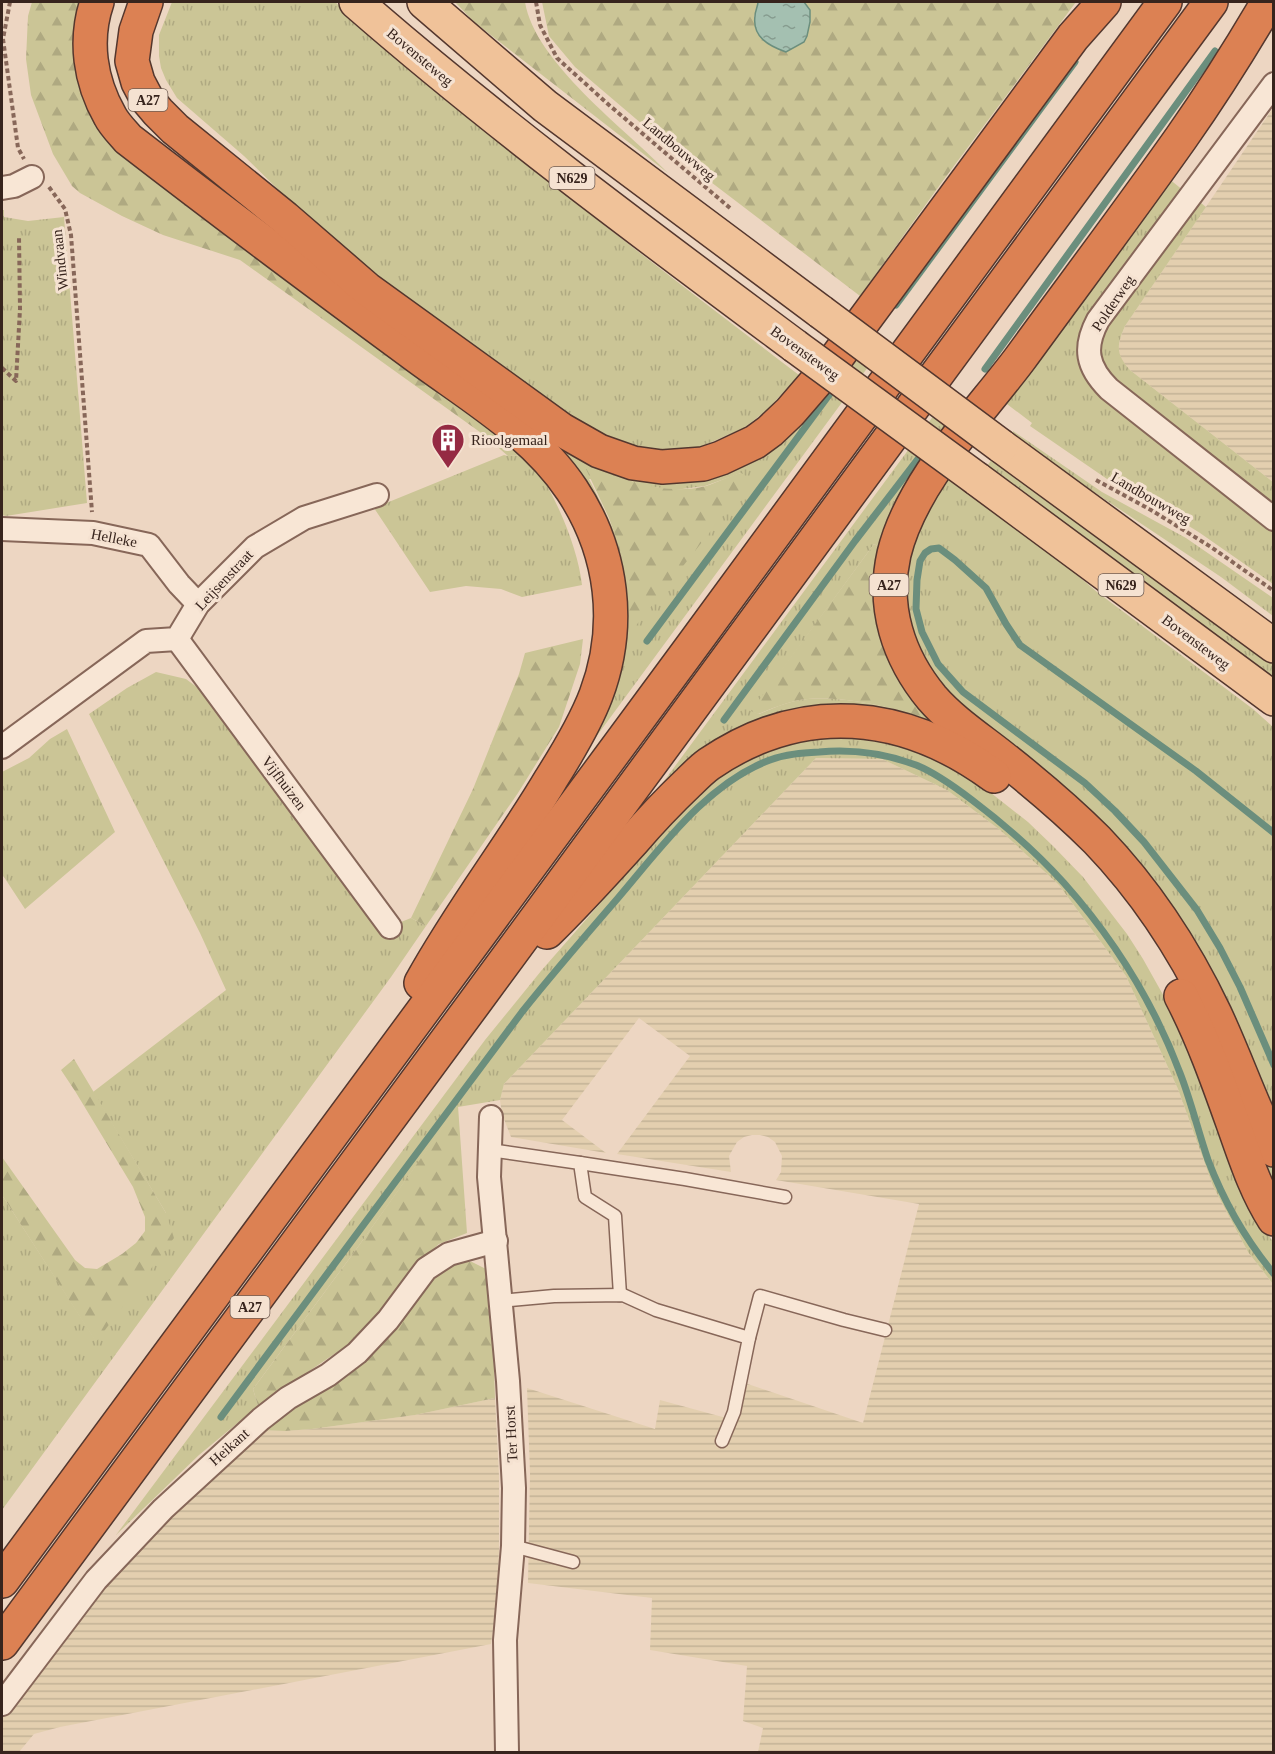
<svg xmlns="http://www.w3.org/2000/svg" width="1275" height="1754" viewBox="0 0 1275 1754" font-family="Georgia,serif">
	<defs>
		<pattern id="farmland-rules" width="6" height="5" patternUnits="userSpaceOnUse" patternTransform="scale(1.5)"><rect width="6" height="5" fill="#e3cfaf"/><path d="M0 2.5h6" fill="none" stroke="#c3b296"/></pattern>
		<pattern id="grass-tufts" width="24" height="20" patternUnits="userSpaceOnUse" patternTransform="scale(1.5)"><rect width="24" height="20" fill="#cbc596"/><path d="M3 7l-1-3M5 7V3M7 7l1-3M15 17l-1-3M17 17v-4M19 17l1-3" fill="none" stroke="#afa981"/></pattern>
		<pattern id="forest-firs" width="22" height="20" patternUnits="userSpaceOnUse" patternTransform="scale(1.5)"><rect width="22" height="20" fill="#cbc596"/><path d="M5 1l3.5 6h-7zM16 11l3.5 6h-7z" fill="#afa981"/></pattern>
		<pattern id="water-ripples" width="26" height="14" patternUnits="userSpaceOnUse" patternTransform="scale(1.5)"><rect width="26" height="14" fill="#a4c0b1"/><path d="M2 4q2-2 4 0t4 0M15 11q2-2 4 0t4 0" fill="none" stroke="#869c8f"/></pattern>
	</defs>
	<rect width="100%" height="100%" fill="#edd6c2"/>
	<g fill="url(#farmland-rules)">
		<path d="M1273 108V482L1130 370 1122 361 1118 350 1120 339 1125 326Z"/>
		<path d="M816 758 882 759 947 790 1000 830 1059 885 1126 976 1178 1089 1213 1186 1248 1252 1273 1284V1752H758L763 1728 743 1721 747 1666 650 1650 652 1598 528 1583 530 1474 527 1388 655 1429 660 1400 730 1419 742 1382 863 1423 919 1204 776 1180 781 1172 782 1156 775 1142 768 1137 760 1135H752L744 1137 737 1142 729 1156 731 1172 617 1154 690 1056 639 1018 562 1120 606 1153 511 1137 502 1114 500 1100 504 1084Z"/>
		<path d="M495 1398 499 1476V1551L496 1609 491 1644 60 1727 34 1734 19 1752H2V1717L57 1641 102 1585 257 1430 285 1431 312 1429 415 1415Z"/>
	</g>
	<g fill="url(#grass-tufts)" fill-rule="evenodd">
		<path d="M172 2H335C483 135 641 254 799 375L767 410 744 428 700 447 681 452H651L603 436 554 407 388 285 303 214 244 156 177 98 166 80 161 68 159 56V35Z"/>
		<path d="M1168 178 1184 191 1081 348 1273 527V584L1200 533 1168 513 1107 479 1030 426 1032 423 1003 401Z"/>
		<path d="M1196 199 1206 207 1125 326C1117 345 1115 353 1130 370L1273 482V511L1116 388 1095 349 1097 337Z"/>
		<path d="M2 210H4V217L28 221 64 217 87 503 6 516 2 515Z"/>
		<path d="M853 355 868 367 582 756 618 669 561 443 709 470ZM741 473 629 627C628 613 631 598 629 584 625 548 605 511 589 479L622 478 646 486 675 490 705 486Z"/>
		<path d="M934 415 952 428C931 459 908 491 895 526 870 592 884 654 930 706 957 736 993 759 1025 785 1058 812 1092 842 1119 876 1154 920 1186 966 1209 1017 1232 1066 1250 1118 1273 1167V1191C1235 1118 1214 1038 1173 965 1130 889 1070 822 999 772 979 758 959 744 936 734 909 723 881 719 852 716 813 713 785 715 748 730 706 749 675 785 642 817L639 815ZM874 544 881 548C876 569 871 591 874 613 875 622 879 632 883 640 897 674 910 690 935 716L931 722C897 707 845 696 808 699 791 700 774 708 759 714L752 711Z"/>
		<path d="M1013 431 1102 492 1186 538 1273 598V616L1221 577 1010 436Z"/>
		<path d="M504 455 508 456 527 455C552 486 578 546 582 585L522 597 501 589 466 586 430 592 374 508Z"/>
		<path d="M995 455 1273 659V678L987 466Z"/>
		<path d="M951 474 992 502 1097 592 1253 709 1273 727V1112L1233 1015 1209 966 1170 904 959 703C944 688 929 672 920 653 913 639 904 603 904 587 905 570 910 549 917 533 925 512 939 493 951 474Z"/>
		<path d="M156 672 186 679 202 691 386 939 401 922 411 918 426 926 391 977 2 1510V1195L96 1341 166 1213 93 1092 226 990 200 933 89 714 127 688Z"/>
		<path d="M67 729 115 832 25 909 2 874V772L29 758 50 739Z"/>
		<path d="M847 736 887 741 941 761 986 789 1028 822 1053 846 1083 877 1127 934 1143 959 1171 1009 1262 1225 1273 1242V1284L1248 1252 1213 1186 1178 1089 1126 976 1059 885 1000 830 947 790 882 759 816 758 504 1084 500 1100 458 1107 355 1251 253 1389 258 1406 199 1455 116 1535 485 1040 541 971 639 859 661 829 728 768 781 742Z"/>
	</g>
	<g fill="url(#forest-firs)">
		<path d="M32 2H82C72 31 72 57 80 87L527 455 508 456 484 435 240 260 163 235 122 216 80 193 72 186 53 154 31 95 26 59 28 16Z"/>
		<path d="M455 2H525C535 63 626 129 668 173L474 22Z"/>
		<path d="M542 2H758L754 17 810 10 804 2H1076L942 182 860 296 703 176 575 67 549 36Z"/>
		<path d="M592 467C629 481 666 496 706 486 718 482 729 476 741 473L750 478 748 484 634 628 629 627V584L622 554 609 518 586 469Z"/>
		<path d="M874 544 881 548 874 591V614L880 633 935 716 931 722C898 707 844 696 808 699 791 700 774 708 758 714L751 711Z"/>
		<path d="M583 639 580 664 559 727 518 793 426 926 411 918 473 789 519 674 525 653Z"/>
		<path d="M74 1059 166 1213 174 1238 96 1342 2 1195V1157L75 1260 85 1268 97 1269 122 1254 136 1243 145 1231V1217L133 1187 75 1091 61 1070Z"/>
		<path d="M458 1106 467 1233 439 1244 421 1260 369 1327 346 1346 258 1406 253 1389 355 1251Z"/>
		<path d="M456 1260 472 1262 486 1269 493 1339 495 1398 415 1415 312 1429 285 1431 257 1430 442 1266Z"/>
	</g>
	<path fill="url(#water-ripples)" stroke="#6b8e7d" stroke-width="1.5" d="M758 2H804L810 10V22L807 36 804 42 786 52C769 46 752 37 755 16 755 11 758 6 758 2Z"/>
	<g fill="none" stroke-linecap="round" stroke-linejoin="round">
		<g stroke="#6b8e7d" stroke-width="7">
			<path d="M896 305 1075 62"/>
			<path d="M985 369 1215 51"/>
			<path d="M647 641 835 387"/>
			<path d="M724 720 855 541 925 450"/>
			<path d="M1274 833 1196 771 1020 645 1006 624 986 588 955 560 939 548 931 549 925 553 920 561 917 580 916 609 922 632 938 664 963 692 1085 783 1115 811 1144 842 1197 910 1220 948 1240 987 1274 1065"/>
			<path d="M221 1417C278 1340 336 1262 393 1185 436 1127 479 1069 522 1012 553 973 586 935 618 898 660 849 707 783 770 760 786 754 802 753 819 752 852 749 884 753 916 765 936 773 955 787 972 800 1005 825 1036 852 1064 883 1113 938 1154 1004 1180 1073 1191 1101 1198 1131 1208 1160 1224 1202 1245 1239 1274 1274"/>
		</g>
		<defs>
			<g id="lane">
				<path d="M490 1150 580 1163 585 1197 615 1216 620 1295"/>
				<path d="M580 1163 685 1179 785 1197"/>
				<path d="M501 1301 554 1296 623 1295 656 1310 749 1338 734 1412 722 1441"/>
				<path d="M749 1338 760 1296 844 1320 885 1330"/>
				<path d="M513 1546 573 1562"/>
			</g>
			<g id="street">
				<path d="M1274 84 1098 320C1083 348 1087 367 1109 389L1274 519"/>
				<path d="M2 188 14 186 32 177"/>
				<path d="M2 529 93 533 149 545 179 584 198 604"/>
				<path d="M177 639 390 927"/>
				<path d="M2 747 146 641 177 639 198 604 255 547 304 518 377 495"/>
				<path d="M491 1117 489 1177 508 1381 514 1488 513 1546 505 1640 507 1752"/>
				<path d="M2 1704 96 1580 163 1509 261 1419 288 1398 328 1375 357 1353 388 1320 426 1269 449 1254 496 1241"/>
			</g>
			<g id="primary">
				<path d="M356 2C496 124 646 235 795 346"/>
				<path d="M424 2 545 106 821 312"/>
				<path d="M1001 446 1274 646"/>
				<path d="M977 479 1274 699"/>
			</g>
			<g id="highway">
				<path d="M97 2C84 40 90 81 110 116 114 124 122 132 128 139 221 211 316 282 411 352 467 394 533 431 572 490 613 552 622 626 596 695 585 724 568 752 551 779 510 848 460 912 421 983"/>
				<path d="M146 2 136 31 132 61 138 82 147 99 158 112 175 129 285 218 367 289 562 430 599 451 633 463 662 467 703 464 721 458 755 442 770 431 790 412 834 361 1073 37 1104 2"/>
				<path d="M1268 2C1241 48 1212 94 1181 138 1128 213 1073 286 1019 360 976 417 911 483 894 554 882 607 898 657 932 698 952 721 978 738 1002 757 1035 783 1067 810 1097 840 1146 891 1185 951 1215 1014 1236 1059 1252 1106 1274 1150"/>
				<path d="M547 932C577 903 604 873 632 842 650 821 669 801 689 782 695 776 702 769 709 764 803 700 904 710 994 776"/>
				<path d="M1181 996C1203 1038 1219 1084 1235 1129 1246 1160 1256 1191 1274 1219"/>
				<path d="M2 1581 690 649 1165 2"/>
				<path d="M2 1643 475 1002 1211 2"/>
			</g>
		</defs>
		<use href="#lane" stroke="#876759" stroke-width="15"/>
		<use href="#street" stroke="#876759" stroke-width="26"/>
		<use href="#primary" stroke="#54372e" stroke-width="36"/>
		<use href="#highway" stroke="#54372e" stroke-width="36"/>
		<g stroke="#876759" stroke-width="4" stroke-dasharray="4.5 3" stroke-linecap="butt">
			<path d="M10 2 3 39 18 148 24 159"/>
			<path d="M536 2 540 25 557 58 609 105 730 208"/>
			<path d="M49 187 65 209 71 235 92 512"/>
			<path d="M2 368 16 381 20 309 19 237"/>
			<path d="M1096 480 1151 510 1211 547 1274 591"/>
		</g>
		<use href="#lane" stroke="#f8e6d5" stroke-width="12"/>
		<use href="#street" stroke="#f8e6d5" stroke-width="22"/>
		<use href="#primary" stroke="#f0c299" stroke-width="33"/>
		<use href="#highway" stroke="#dc8153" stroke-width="33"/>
		<defs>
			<g id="primary-bridge">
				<path d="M821 312 1001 446"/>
				<path d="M795 346 977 479"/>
			</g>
		</defs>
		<use href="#primary-bridge" stroke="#54372e" stroke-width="36" stroke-linecap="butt"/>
		<use href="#primary-bridge" stroke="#f0c299" stroke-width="33"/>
	</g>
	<defs>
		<symbol id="building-pin" viewBox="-11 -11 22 30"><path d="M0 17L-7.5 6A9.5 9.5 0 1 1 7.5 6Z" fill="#952a43" stroke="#f5e2d1"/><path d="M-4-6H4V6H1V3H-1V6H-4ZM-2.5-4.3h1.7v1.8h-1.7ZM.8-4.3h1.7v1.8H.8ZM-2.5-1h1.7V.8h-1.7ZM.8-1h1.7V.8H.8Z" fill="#fff"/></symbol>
	</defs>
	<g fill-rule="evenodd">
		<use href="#building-pin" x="429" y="421" width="38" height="52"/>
	</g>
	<g text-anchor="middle" stroke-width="6" stroke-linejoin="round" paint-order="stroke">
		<g fill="#f5e2d1" stroke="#705d53" stroke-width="1.5">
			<rect x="128.5" y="89" width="39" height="22" rx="4.5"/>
			<rect x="549.5" y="167" width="45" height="22" rx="4.5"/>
			<rect x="869.5" y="574" width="39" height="22" rx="4.5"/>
			<rect x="1098.5" y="574" width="45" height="22" rx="4.5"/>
			<rect x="230.5" y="1296" width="39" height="22" rx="4.5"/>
		</g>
		<g font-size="14" font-weight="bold" fill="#37241d">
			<text x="148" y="105">A27</text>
			<text x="572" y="183">N629</text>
			<text x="889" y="590">A27</text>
			<text x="1121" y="590">N629</text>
			<text x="250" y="1312">A27</text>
		</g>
		<g font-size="15" fill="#37241d" stroke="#f5e2d1">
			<text transform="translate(420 57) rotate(40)" y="5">Bovensteweg</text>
			<text transform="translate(679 149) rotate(40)" y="5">Landbouwweg</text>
			<text transform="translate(60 260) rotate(-96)" y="5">Windvaan</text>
			<text transform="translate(1113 303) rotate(-56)" y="5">Polderweg</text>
			<text transform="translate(805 353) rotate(36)" y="5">Bovensteweg</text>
			<text transform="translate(1151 498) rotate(30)" y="5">Landbouwweg</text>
			<text transform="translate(114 538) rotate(11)" y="5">Helleke</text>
			<text transform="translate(224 580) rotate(-47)" y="5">Leijsenstraat</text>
			<text transform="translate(1196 642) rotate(37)" y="5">Bovensteweg</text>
			<text transform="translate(284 783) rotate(53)" y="5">Vijfhuizen</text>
			<text transform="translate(511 1434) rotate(-93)" y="5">Ter Horst</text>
			<text transform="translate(229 1447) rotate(-42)" y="5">Heikant</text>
		</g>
		<g font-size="15" fill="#37241d" stroke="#f5e2d1" text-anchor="start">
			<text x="471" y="445">Rioolgemaal</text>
		</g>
	</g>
	<rect width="1275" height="1754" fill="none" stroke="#37241d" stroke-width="6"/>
</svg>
